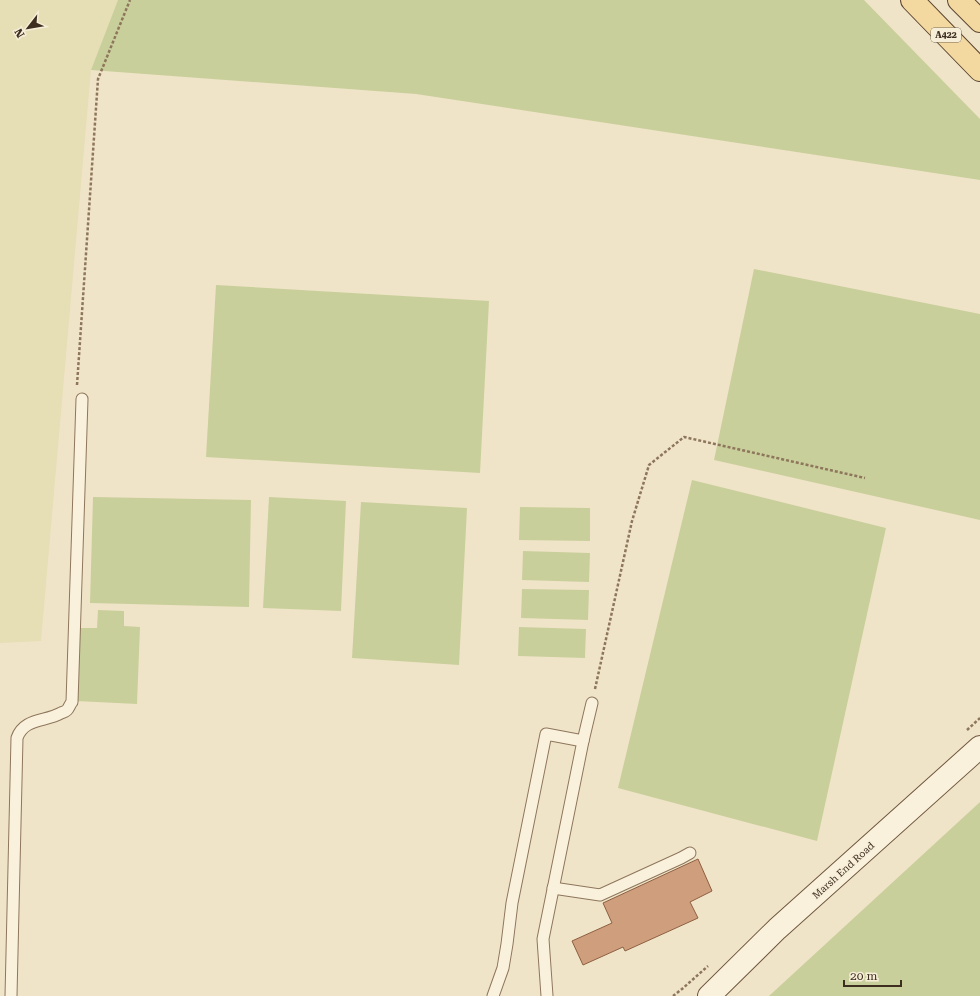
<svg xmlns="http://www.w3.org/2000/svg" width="980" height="996" viewBox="0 0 980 996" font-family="'Roboto Serif',serif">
	<rect width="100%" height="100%" fill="#f0e4c8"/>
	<path fill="#e6deb5" d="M0 0H118L91 70 41 641 0 643Z"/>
	<g fill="#c9cf9b">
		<path d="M118 0H864L980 119V180L416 94 91 70Z"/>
		<path d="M754 269 980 314V520L714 460Z"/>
		<path d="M216 285 489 301 480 473 206 457Z"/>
		<path d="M692 480 886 528 817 841 618 788Z"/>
		<path d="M93 497 251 500 249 607 90 603Z"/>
		<path d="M269 497 346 501 341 611 263 608Z"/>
		<path d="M361 502 467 508 459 665 352 658Z"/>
		<path d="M520 507 590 508V541L519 540Z"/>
		<path d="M523 551 590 553 589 582 522 580Z"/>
		<path d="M522 589 589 590 588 620 521 618Z"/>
		<path d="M98 610 124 611V626L140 627 137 704 76 701 78 628H97Z"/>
		<path d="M519 627 586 629 585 658 518 656Z"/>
		<path d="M980 802V996H769Z"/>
	</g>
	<path fill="#cf9f7d" stroke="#8d5f41" d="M698 859 712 891 690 902 698 918 625 951 623 947 583 965 572 941 612 923 603 903Z"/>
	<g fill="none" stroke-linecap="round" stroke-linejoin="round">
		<defs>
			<g id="lane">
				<path d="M553 888 600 895 681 858 690 853"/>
				<path d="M11 996 17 738C24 718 45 722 61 713 63 712 65 712 67 710 69 708 70 704 72 702L82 399"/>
				<path d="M493 996 503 968 507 944 512 903 546 734 583 741"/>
				<path d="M547 996 543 939 583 741 592 703"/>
			</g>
			<path id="secondary" d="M709 996 777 929 980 747"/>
			<g id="primary">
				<path d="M912 0 980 70"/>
				<path d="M959 0 980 21"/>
			</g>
		</defs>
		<use href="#lane" stroke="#8d765c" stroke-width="13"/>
		<use href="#secondary" stroke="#6f573f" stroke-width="24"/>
		<use href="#primary" stroke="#5b4430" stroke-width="24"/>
		<g stroke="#8d765c" stroke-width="2.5" stroke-dasharray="3 2" stroke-linecap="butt">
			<path d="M77 385 98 79 130 0"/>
			<path d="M595 689 632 521 649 465 684 437 865 478"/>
			<path d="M967 730 980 718"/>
			<path d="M673 996 682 989 708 966"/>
		</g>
		<use href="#lane" stroke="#faf1dc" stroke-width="11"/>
		<use href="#secondary" stroke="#faf1dc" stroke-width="22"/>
		<use href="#primary" stroke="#f3d9a0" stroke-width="22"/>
	</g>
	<g text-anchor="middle" stroke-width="3" stroke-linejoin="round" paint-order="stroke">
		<rect fill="#f7eed8" stroke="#756857" stroke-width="1" x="931" y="28" width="30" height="14" rx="3"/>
		<g font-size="9" font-weight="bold" fill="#3d2e20">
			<text x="946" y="38">A422</text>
		</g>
		<g font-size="10" fill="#3d2e20" stroke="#f7eed8">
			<text transform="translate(843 870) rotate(-42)" y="4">Marsh End Road</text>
		</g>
	</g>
	<g transform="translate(28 28) rotate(239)" stroke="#f7eed8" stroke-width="3" paint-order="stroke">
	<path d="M0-3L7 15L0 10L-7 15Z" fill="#3d2e20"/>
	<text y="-6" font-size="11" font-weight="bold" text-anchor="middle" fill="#3d2e20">N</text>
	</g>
	<path d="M844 980v6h57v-6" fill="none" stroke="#3d2e20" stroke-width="2"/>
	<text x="850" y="980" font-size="12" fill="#3d2e20" stroke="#f7eed8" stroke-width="3" paint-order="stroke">20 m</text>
</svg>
